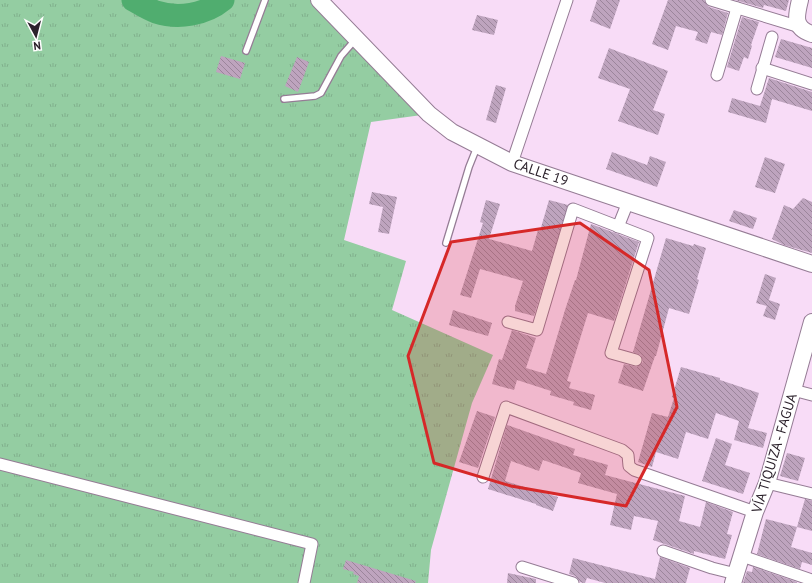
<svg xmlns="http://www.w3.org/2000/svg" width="812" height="583" viewBox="0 0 812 583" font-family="'PT Sans',sans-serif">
	<defs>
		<pattern id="grass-tufts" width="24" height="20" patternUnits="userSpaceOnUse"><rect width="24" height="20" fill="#94cda2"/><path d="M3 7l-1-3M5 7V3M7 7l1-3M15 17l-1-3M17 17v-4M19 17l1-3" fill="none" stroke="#80b08c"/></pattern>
		<pattern id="building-back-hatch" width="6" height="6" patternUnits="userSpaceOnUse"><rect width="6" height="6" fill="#bea4be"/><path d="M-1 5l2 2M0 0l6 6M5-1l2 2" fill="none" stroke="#9b859b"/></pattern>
	</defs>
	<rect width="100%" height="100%" fill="#f8dcf7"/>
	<path fill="url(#grass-tufts)" d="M0 0H319L429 114 371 122 344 240 406 261 392 310 493 355 472 403 431 550 428 583H0Z"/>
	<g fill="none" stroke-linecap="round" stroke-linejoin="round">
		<path stroke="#50ad6f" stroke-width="23" d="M133 0C140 4 148 9 156 12 178 19 205 15 223 0"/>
	</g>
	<g fill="url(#building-back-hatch)">
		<path d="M597 0H620L610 29 590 21Z"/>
		<path d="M668 0H704L706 4 709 7 728 13 722 35 711 32 707 44 695 40 698 32 676 26 668 50 652 44Z"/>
		<path d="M735 0H789L786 11 764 5 763 8Z"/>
		<path d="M477 15 498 20 494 35 472 30Z"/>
		<path d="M742 17 759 22 751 45 752 46 748 59 744 57 739 71 727 67Z"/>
		<path d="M781 39 812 48V68L775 57Z"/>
		<path d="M609 48 668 71 653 110 665 114 658 135 618 121 630 89 598 78Z"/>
		<path d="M221 56 245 63 240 79 216 72Z"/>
		<path d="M297 57 309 62 298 92 285 86Z"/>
		<path d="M769 78 812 92V111L772 99 766 123 728 112 732 98 760 106Z"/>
		<path d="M496 85 506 88 496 123 486 120Z"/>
		<path d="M612 152 647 165 650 156 666 162 657 187 606 169Z"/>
		<path d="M765 157 785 164 775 193 755 187Z"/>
		<path d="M372 192 397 197 389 234 378 232 383 207 369 204Z"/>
		<path d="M803 198 812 202V253L784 245 772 239 784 205 793 209Z"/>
		<path d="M486 200 500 204 489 239 532 251 538 230 540 231 549 200 568 205 534 316 515 311V306L523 281 480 269 471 298 460 295 483 223 480 222Z"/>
		<path d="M734 210 757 218 753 229 729 221Z"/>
		<path d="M591 224 639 242 614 321 588 313 567 381 571 382 569 388 595 395 591 410 573 405 574 402 550 395 551 391 517 380 514 390 492 384 499 359 502 360 512 330 536 338 526 368 546 374 565 310 575 280H576Z"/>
		<path d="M666 238 693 246 694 244 706 248 697 279 699 280 689 314 669 308 656 356H655L643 391 618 383 624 364 637 367 643 362 641 355 633 352Z"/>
		<path d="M765 274 776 278 767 306 756 303Z"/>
		<path d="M769 300 780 304 775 320 763 316Z"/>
		<path d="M453 310 492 323 488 336 449 325Z"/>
		<path d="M681 367 720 378V380L759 393 748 428 767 433 763 448 734 440 739 421 716 413 708 439 686 432 678 459 656 452 652 467 638 462 652 413 668 417 674 398 672 397Z"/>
		<path d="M477 411 495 417 478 468 459 462Z"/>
		<path d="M507 425 575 449 573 455 608 465 605 475 685 496 679 521 700 527 706 502 733 512 727 534 732 535 725 559 694 551V554L653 540 658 521 634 516 631 530 610 525 617 494 578 483 581 473 543 460 539 471 511 461 505 481 558 497 553 511 536 505V504L488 489Z"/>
		<path d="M716 438 732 444 725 465 750 473 743 494 702 481Z"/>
		<path d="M787 453 805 458 798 481 780 476Z"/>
		<path d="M805 499 812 501V531L797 527 791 547 812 553V565L802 562 800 569 757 554 766 519 797 527Z"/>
		<path d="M660 557 690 568 686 583H605L587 578 585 583H583L580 582 578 579 575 576 569 574 573 558 655 579Z"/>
		<path d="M346 560 416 581 415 583H357L359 576 353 574 354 572 343 569Z"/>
		<path d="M753 567 797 582V583H743L747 571 752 572Z"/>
		<path d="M508 573 536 579V583H507Z"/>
	</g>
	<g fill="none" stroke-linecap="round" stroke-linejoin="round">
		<defs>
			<g id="lane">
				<path d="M246 51 265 0"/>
				<path d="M284 99 315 96 321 93 341 56 355 40"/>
				<path d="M446 243 469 167 477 147"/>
			</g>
			<g id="street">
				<path d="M711 0 800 27"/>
				<path d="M762 68 812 84"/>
				<path d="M717 75 737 8"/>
				<path d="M757 89 772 37"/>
				<path d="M512 163 567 0"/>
				<path d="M618 227 628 202"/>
				<path d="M508 322 537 330 573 209 648 238 611 353 636 360"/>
				<path d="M793 390 812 395"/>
				<path d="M0 464 312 544 304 583"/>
				<path d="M483 477 506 407 622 450 628 455 629 466 634 470 755 512"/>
				<path d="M767 483 812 494"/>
				<path d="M663 551 712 568 736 574"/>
				<path d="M742 556 812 580"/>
				<path d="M522 567 573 583"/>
			</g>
			<g id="secondary">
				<path d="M319 0 429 114 452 132 512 163 812 264"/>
				<path d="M800 0C796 16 793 28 812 34"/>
				<path d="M733 583 755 512 767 483 812 322"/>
			</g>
		</defs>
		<use href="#lane" stroke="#957c95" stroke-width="8"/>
		<use href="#street" stroke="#957c95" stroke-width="13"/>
		<use href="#secondary" stroke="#957c95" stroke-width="18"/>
		<use href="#lane" stroke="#fff" stroke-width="5.5"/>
		<use href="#street" stroke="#fff" stroke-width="11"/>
		<use href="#secondary" stroke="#fff" stroke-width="16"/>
	</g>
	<path fill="#d62828" fill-opacity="0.2" stroke="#d62828" stroke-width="3" stroke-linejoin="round" d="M580 223 649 270 677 407 626 506 511 486 434 463 408 356 451 242Z"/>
	<g text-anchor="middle" stroke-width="3" stroke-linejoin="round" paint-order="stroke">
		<g font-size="14" fill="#2b212b" stroke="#fff">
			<text transform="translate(541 172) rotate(19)" y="5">CALLE 19</text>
			<text transform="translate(774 453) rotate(-73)" y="5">VÍA TIQUIZA - FAGUA</text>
		</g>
	</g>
	<g transform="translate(36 36) rotate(173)" stroke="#ffffff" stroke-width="3" paint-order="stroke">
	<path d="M0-3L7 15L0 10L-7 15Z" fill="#2b212b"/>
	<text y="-6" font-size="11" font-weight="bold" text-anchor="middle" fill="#2b212b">N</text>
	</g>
</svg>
